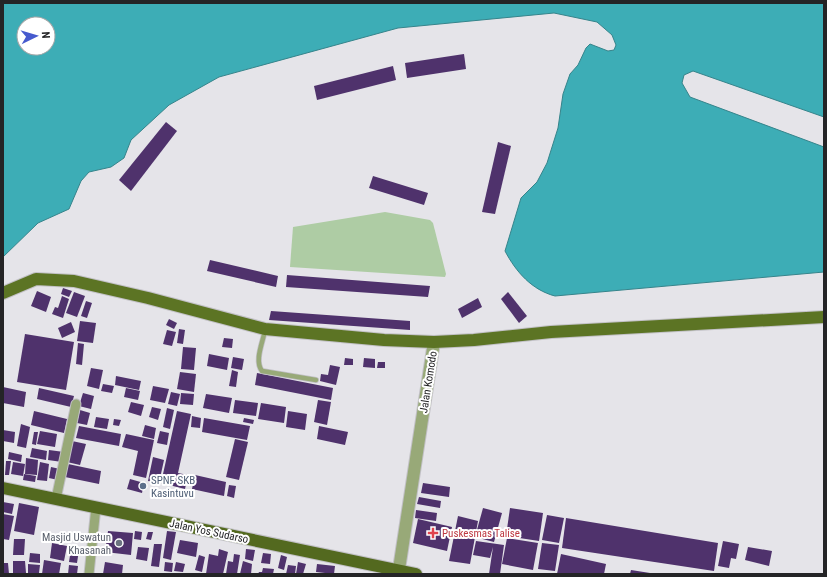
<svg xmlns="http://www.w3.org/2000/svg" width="827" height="577" viewBox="0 0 827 577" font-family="'Roboto Condensed',sans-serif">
	<rect width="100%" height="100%" fill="#e5e4e9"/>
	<path fill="#aecca4" d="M385 212 430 220 433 223 446 274 445 277 290 267 293 227Z"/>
	<path fill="#3dadb6" stroke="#36848b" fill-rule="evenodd" d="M3 3H824V117L693 71 684 75 682 83 690 97 824 147V272L555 296C532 290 516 272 505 251L521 198 537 182 547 163 558 128 563 94 570 74 578 65 586 48 590 44 608 51 614 50 616 45 612 35 597 22 554 13 398 28 219 77 169 105 131 140 124 158 111 167 89 172 81 181 69 209 38 223 3 257ZM24 24H48V48H24Z"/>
	<g fill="#4f326c">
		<path d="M464 54 466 69 407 78 405 63Z"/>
		<path d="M393 66 396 80 317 100 314 86Z"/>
		<path d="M166 122 177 131 131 191 119 180Z"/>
		<path d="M498 142 511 146 495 214 482 212Z"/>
		<path d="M373 176 428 193 424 205 369 188Z"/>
		<path d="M210 260 278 276 276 287 207 271Z"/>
		<path d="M287 275 430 286 428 297 286 287Z"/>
		<path d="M63 288 72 291 69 297 61 294Z"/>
		<path d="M37 291 51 297 46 312 31 306Z"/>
		<path d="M74 292 85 296 77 317 66 313Z"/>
		<path d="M508 292 527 316 519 323 501 299Z"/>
		<path d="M62 296 69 299 63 318 52 314 55 307 58 308Z"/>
		<path d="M478 298 482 307 462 318 458 309Z"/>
		<path d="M86 301 92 303 87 318 81 316Z"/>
		<path d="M271 311 410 321V330L269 320Z"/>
		<path d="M169 319 177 323 174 329 166 325Z"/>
		<path d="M80 321 96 323 93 343 77 341Z"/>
		<path d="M71 322 75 332 62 338 58 328Z"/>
		<path d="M179 329 185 330 183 344 177 343Z"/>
		<path d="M167 330 176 332 172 346 163 344Z"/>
		<path d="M25 334 74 342 66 390 17 382Z"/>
		<path d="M224 338 233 339 232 348 222 347Z"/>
		<path d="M78 343 84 344 82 365 76 364Z"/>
		<path d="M183 347 196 348 194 370 181 369Z"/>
		<path d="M209 354 229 358 227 370 207 366Z"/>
		<path d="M233 357 244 359 242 370 231 368Z"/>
		<path d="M345 358 353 359V365H344Z"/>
		<path d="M364 358 375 359V368L363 367Z"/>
		<path d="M378 362H385V368H377Z"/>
		<path d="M330 365 340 367 336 385 320 381 321 374 328 375Z"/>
		<path d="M91 368 103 370 99 389 87 386Z"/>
		<path d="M232 370 238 372 236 387 229 386Z"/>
		<path d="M180 372 196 374 194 392 177 389Z"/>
		<path d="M257 373 333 388 331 400 255 385Z"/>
		<path d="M116 376 141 381 139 390 115 385Z"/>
		<path d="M103 384 114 386 112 393 101 391Z"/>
		<path d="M153 386 169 389 165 403 150 400Z"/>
		<path d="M3 387 26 392 24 407 3 403Z"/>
		<path d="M39 388 74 396 71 407 37 399Z"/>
		<path d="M126 388 140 391 138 400 124 397Z"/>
		<path d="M171 392 180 394 177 406 168 404Z"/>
		<path d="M83 393 94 396 91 409 79 406Z"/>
		<path d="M181 393 194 394 193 405 180 404Z"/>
		<path d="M206 394 232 398 229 413 203 408Z"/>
		<path d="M235 400 258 403 256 416 233 413Z"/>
		<path d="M318 400 331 402 327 425 314 422Z"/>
		<path d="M131 402 144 405 141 416 128 412Z"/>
		<path d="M261 403 286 407 284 423 258 419Z"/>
		<path d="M152 407 161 409 158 420 149 417Z"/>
		<path d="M167 408 174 410 170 429 163 427Z"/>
		<path d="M80 410 90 413 87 425 77 423Z"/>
		<path d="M34 411 67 419 64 433 31 425Z"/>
		<path d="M177 411 191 414 178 473 188 475 185 489 161 483Z"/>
		<path d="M288 411 307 414 305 430 286 427Z"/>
		<path d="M192 416 201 418 200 428 191 427Z"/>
		<path d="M96 417 109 419 107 429 94 427Z"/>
		<path d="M204 418 250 426 247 440 202 432Z"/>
		<path d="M244 418 254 420 253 424 243 422Z"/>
		<path d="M114 419 121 420 119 426 113 425Z"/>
		<path d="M21 424 30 427 26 448 17 446Z"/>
		<path d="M145 425 156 428 154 439 142 436Z"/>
		<path d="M79 426 121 434 119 446 76 438Z"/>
		<path d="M319 426 348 432 345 445 317 439Z"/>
		<path d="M3 430 15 432 14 443 3 441Z"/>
		<path d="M40 431 57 434 55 447 37 444Z"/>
		<path d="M160 431 169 433 167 445 157 443Z"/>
		<path d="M34 432H38L36 445 32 444Z"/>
		<path d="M126 434 154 440 146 478 133 475 138 451 122 447Z"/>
		<path d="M235 439 248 442 239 480 226 477Z"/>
		<path d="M72 441 86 444 80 465 67 462Z"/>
		<path d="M32 448 47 451 46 460 30 457Z"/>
		<path d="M49 450 64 452 62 462 48 460Z"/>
		<path d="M9 452 22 455 21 462 8 459Z"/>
		<path d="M153 457 164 460 159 483 148 481Z"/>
		<path d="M26 458 38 460 37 475 25 474Z"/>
		<path d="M6 461H11L9 475H5Z"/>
		<path d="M13 462 25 464 23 476 11 474Z"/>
		<path d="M40 462 49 464 47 481 37 480Z"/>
		<path d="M68 464 101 471 99 484 65 477Z"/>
		<path d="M51 467 60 469 58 480 49 478Z"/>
		<path d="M24 474 36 476 35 482 23 480Z"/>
		<path d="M195 475 226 482 224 496 192 489Z"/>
		<path d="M130 479 144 483 142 493 127 489Z"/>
		<path d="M423 483 450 487 449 497 421 493Z"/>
		<path d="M229 485 236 486 234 498 227 496Z"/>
		<path d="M419 497 441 501 440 508 417 504Z"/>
		<path d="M3 502 14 504 12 514 3 512Z"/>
		<path d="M19 503 39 507 34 535 14 531Z"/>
		<path d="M483 508 502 513 494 542 475 537Z"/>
		<path d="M510 508 543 513 539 541 506 536Z"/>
		<path d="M416 510 437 513 436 521 415 518Z"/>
		<path d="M3 514 14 516 9 540 3 539Z"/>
		<path d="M547 515 564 518 559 543 542 540Z"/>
		<path d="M458 516 478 521 470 564 449 561Z"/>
		<path d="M566 518 718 543 714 571 562 548Z"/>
		<path d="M418 519 452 527 447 551 413 543Z"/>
		<path d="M108 531 133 533 131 555 105 552Z"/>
		<path d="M135 531 142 532 141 540 134 539Z"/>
		<path d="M167 531 176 532 171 560 163 558Z"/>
		<path d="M148 532H153L151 540 146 539Z"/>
		<path d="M507 538 538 543 533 570 502 564Z"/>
		<path d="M14 539H25L24 555H13Z"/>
		<path d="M180 540 198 543 196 557 177 553Z"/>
		<path d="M476 541 504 545 500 574H489L493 547 490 558 473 555Z"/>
		<path d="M723 541 739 544 736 559 731 558 729 568 718 566Z"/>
		<path d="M52 543 67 546 64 561 50 558Z"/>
		<path d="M542 543 559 545 555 571 538 569Z"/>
		<path d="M154 544H162L159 567 151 566Z"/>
		<path d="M138 547 149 548 147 561 136 559Z"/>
		<path d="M748 547 772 551 769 566 745 560Z"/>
		<path d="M71 549 79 550 77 563 69 562Z"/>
		<path d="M219 549 228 552 223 574H206L209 554 218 556Z"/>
		<path d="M246 549 255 550 253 561 245 559Z"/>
		<path d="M30 553 40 554V563L29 562Z"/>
		<path d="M263 553 271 554 270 564 261 563Z"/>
		<path d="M234 554 240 555 237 574H226L228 561 233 562Z"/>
		<path d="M561 554 606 564 604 574H557Z"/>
		<path d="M199 555 205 557 202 572 195 570Z"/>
		<path d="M281 555 287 557 284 570 278 568Z"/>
		<path d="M44 560 61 563 59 574H42Z"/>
		<path d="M13 561H25L26 573H13Z"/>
		<path d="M243 561 252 564 251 574H240Z"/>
		<path d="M105 562 123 565 122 574H103Z"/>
		<path d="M165 562 173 563 172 572 164 571Z"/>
		<path d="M176 562 185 564 183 572 174 571Z"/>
		<path d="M298 562 306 564 303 574H296Z"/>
		<path d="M3 563H8L9 574H3Z"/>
		<path d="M28 564 40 565 39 573H28Z"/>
		<path d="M317 564 335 566 334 574 316 572Z"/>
		<path d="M69 565 78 566 77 574H68Z"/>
		<path d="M288 565 296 566 295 574H286Z"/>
		<path d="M263 568 274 569 273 574H258L259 572H262Z"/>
		<path d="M631 570 650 573V574H630Z"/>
	</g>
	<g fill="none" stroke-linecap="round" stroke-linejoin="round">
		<defs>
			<path id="service" d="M265 330C263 342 254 361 262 371L316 380"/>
			<g id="minor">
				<path d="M56 499 76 404"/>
				<path d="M89 574 96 507"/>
			</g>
			<path id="tertiary" d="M399 569 434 342"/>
			<path id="primary" d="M3 293 36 279 74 281 148 298 265 329 384 340 434 342 474 340 551 332 824 317"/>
			<path id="trunk" d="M3 488 416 574"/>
		</defs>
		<use href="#service" stroke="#c2c1c6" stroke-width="6"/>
		<use href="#minor" stroke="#c2c1c6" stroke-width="11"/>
		<use href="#tertiary" stroke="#c2c1c6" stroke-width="14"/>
		<use href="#primary" stroke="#c2c1c6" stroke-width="14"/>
		<use href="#trunk" stroke="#c2c1c6" stroke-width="14"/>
		<use href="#service" stroke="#98a978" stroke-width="4.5"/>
		<use href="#minor" stroke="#98a978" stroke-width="9"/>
		<use href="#tertiary" stroke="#98a978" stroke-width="12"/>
		<use href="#primary" stroke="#5c7424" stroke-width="12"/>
		<use href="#trunk" stroke="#53691f" stroke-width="12"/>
	</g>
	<circle fill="#5c6f8a" stroke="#fff" stroke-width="1.5" cx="143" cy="486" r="4"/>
	<path fill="#e0444e" stroke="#fff" stroke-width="1.5" d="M431 527h4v4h4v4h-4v4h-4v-4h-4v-4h4z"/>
	<circle fill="#6b7280" stroke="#fff" stroke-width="1.5" cx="119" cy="543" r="4"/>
	<g text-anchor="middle" stroke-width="4" stroke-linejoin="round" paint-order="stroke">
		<g font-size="11" fill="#242426" stroke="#fff">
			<text transform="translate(428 382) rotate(-81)" y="4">Jalan Komodo</text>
			<text transform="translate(209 531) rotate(12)" y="4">Jalan Yos Sudarso</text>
		</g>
		<g font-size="11" fill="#4e5e75" stroke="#fff" text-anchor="start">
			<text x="151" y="484">SPNF SKB<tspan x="151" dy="13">Kasintuvu</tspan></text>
		</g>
		<g font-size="11" fill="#be3a42" stroke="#fff" text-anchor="start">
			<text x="442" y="537">Puskesmas Talise</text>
		</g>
		<g font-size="11" fill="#5b616d" stroke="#fff" text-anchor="end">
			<text x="111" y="541">Masjid Uswatun<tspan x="111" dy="13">Khasanah</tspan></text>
		</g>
	</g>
	<rect width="827" height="577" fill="none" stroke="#242426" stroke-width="8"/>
	<g transform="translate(36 36) rotate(85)"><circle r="19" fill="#ffffff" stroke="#a7a7a8"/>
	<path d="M0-3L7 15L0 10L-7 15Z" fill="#465ace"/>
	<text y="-6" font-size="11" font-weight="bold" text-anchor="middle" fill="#242426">N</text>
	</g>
</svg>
